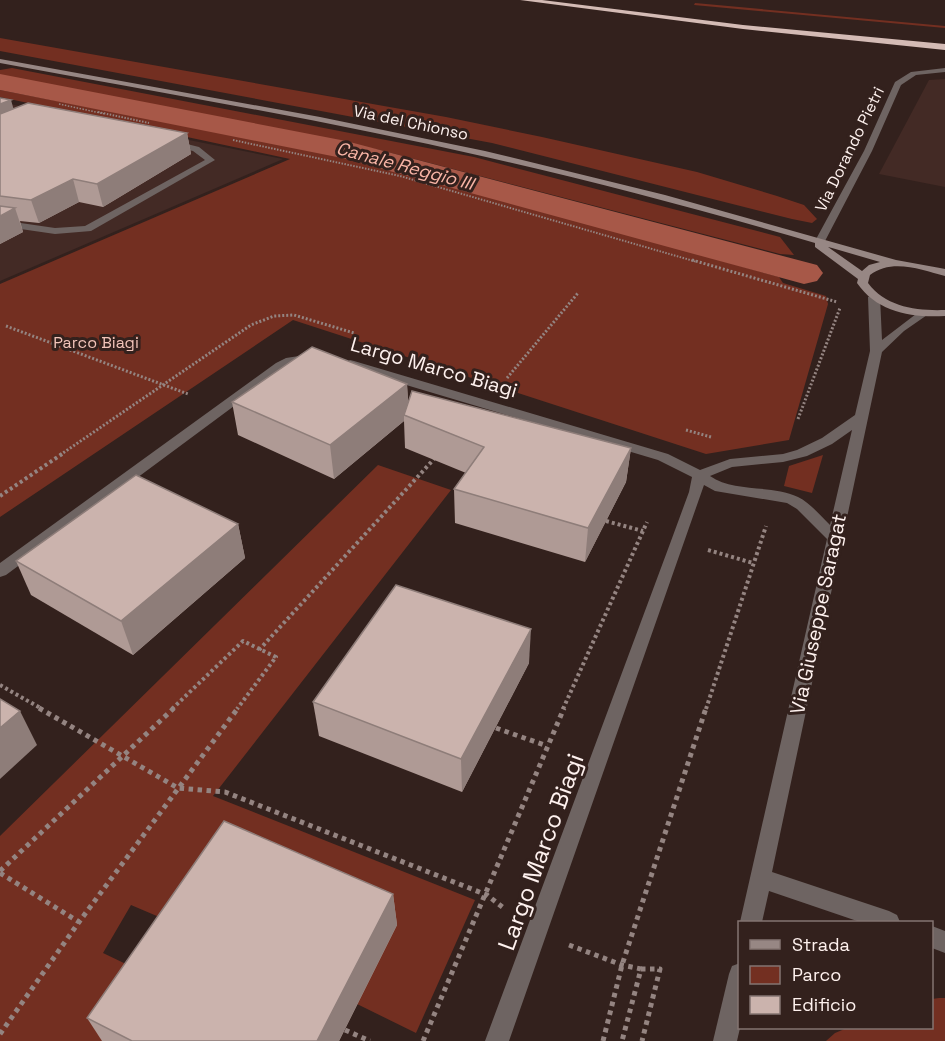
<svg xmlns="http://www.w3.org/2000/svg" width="945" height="1041" viewBox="0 0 945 1041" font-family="'Space Grotesk',sans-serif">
	<rect width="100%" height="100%" fill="#33211d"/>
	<g fill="#432a25">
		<path d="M945 79V187L879 174 929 80Z"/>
		<path d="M0 102 283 159 0 281Z"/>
	</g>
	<g fill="#732f21">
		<path d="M695 3 945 26V28L694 5Z"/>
		<path d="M0 38 446 117 542 137 697 172 777 196 804 205 817 219 812 223 792 219 492 143 0 51Z"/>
		<path d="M12 68 474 157 780 237 794 255 780 254 380 150 0 76V70Z"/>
		<path d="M0 90 297 147 394 168 779 277 783 283 826 296 828 304 789 440 706 454 293 320 0 517V284L290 159 0 97Z"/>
		<path d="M823 455 812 493 784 486 789 466Z"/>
		<path d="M378 465 451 490 213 796 475 900 416 1033 357 1004 396 926 185 928 131 905 103 953 153 977 110 1041H0V836Z"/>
		<path d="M939 998H945V1041H826L835 1033 847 1028H932V999Z"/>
	</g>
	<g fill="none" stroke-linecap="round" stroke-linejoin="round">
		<path fill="#a75848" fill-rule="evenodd" d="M0 74 346 141 817 265 823 273 817 281 804 284 342 158 0 90Z"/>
		<path stroke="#948481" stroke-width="1.5" stroke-dasharray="1.5 1.5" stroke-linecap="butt" d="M59 104 105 114"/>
		<g stroke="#948481" stroke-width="2" stroke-dasharray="1.5 1.5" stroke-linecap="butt">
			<path d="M98 112 149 123"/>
			<path d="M233 140 400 176 697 262"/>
		</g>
		<g stroke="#948481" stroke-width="3" stroke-dasharray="2 2" stroke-linecap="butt">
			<path d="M692 260 837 302"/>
			<path d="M6 326 188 394"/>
			<path d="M507 378 578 293"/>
			<path d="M798 419 840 308"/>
			<path d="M686 430 711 437"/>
			<path d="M60 455 251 325 274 316 294 315 354 333"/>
		</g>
		<g stroke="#948481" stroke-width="4" stroke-dasharray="3 3" stroke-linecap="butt">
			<path d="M0 496 62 454"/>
			<path d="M606 521 643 531"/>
			<path d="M708 550 753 563"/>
			<path d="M259 650 434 459"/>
			<path d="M0 685 42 709"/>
			<path d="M172 709 243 641 276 657 237 709"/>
			<path d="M563 709 647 522"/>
			<path d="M706 709 766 526"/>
		</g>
		<g stroke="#948481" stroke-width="5" stroke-dasharray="4.5 4.5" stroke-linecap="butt">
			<path d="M39 708 178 788 225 792 487 895 505 909"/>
			<path d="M496 728 547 746"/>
			<path d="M0 871 174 708"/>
			<path d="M0 873 79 922"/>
			<path d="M569 945 622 965 641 969 622 1041"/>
			<path d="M641 969H660L642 1041"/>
			<path d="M345 1030 370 1041"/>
			<path d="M0 1034 79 922 238 708"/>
			<path d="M423 1041 564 708"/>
			<path d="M603 1041 622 965 706 708"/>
		</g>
		<path fill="#6e6462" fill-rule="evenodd" d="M171 140 199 147 215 160 91 231 55 234 0 226V220L55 228 85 226 205 160 193 151 168 145V141Z"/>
		<g fill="#6e6462" fill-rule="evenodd">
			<path d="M945 68V72L916 75 901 85 872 151 825 241 816 243 815 241 864 151 895 82 911 72Z"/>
			<path d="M874 294 880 297 882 340 920 311H928L930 313 904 331 882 352 772 872 889 911 897 915 900 922H860L769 891 762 922H740L827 539 797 509 787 503 715 491 704 485 509 1041H485L671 541 689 492 692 477 658 460 346 367 344 364 350 360 354 361 668 454 700 470 730 459 783 454 797 450 822 438 855 415 870 351 868 297ZM852 430 830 525C820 515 810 503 798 497 770 484 734 493 710 476L732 467 783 462 807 456 832 444Z"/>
			<path d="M312 354 318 358 316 361 293 364 284 369 6 575 0 577V563L276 363 286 358Z"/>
			<path d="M932 926 945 931V953L932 948Z"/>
			<path d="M740 963V1028L737 1041H713L729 974 732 966Z"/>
		</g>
		<path fill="#978784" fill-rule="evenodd" d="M0 59 320 117 485 151 665 195 896 260 940 268 945 269V276C922 270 892 258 870 275L868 283C886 307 916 311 945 310V316C911 318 877 312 857 283L858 279 815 247V243C706 211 597 182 486 157 325 120 162 93 0 63ZM828 247 832 248 880 262 869 265 862 271Z"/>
		<path fill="#d4bbb5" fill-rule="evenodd" d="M520 0H542L743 25 945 44V50L743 29Z"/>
	</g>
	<g fill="#af9a95">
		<path d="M0 98 14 109 187 133 191 154 103 207 79 202 39 223 20 221 23 232 0 244Z"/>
		<path d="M407 384 408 401 631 448 626 482 585 562 455 523 454 489 466 473 405 448 404 421 334 479 238 435 232 402Z"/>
		<path d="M238 524 245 558 133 655 31 595 16 561Z"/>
		<path d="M529 663 462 792 319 736 313 702Z"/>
		<path d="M393 894 397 925 339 1041H102L87 1018Z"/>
	</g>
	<g fill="#8e7d79">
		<path d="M11 100 17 121 0 128V104Z"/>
		<path d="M187 133 191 154 103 207 97 184Z"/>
		<path d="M73 179 79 202 39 223 31 200Z"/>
		<path d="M15 208 23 232 0 244V216Z"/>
		<path d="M407 384 409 417 404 415V421L334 479 330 445Z"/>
		<path d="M631 448 626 482 585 562 588 528Z"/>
		<path d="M238 524 245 558 133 655 121 621Z"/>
		<path d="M531 629 529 663 462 792 461 759Z"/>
		<path d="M20 711 37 745 0 779V728Z"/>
		<path d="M393 894 397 925 339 1041H317Z"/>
	</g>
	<g fill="#cbb3ad" stroke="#8e7d79" stroke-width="1.5">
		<path d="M0 98 11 100 0 104Z"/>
		<path d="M28 103 187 133 97 184 73 179 31 200 0 196V114Z"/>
		<path d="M0 206 15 208 0 216Z"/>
		<path d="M312 347 407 384 330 445 232 402Z"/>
		<path d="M412 391 631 448 588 528 454 489 484 447 404 415Z"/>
		<path d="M136 475 238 524 121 621 16 561Z"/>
		<path d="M396 585 531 629 461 759 313 702Z"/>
		<path d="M0 699 20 711 0 728Z"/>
		<path d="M224 821 393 894 317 1041H132L87 1018Z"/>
	</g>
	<g text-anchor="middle" stroke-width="6" stroke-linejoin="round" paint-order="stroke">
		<g font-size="16" fill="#fef1ee" stroke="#33211d">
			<text transform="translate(411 122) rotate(12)" y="6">Via del Chionso</text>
			<text transform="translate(849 149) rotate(-64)" y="6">Via Dorando Pietri</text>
		</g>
		<g font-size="16" fill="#f3c5ba" stroke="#33211d">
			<text x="96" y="348">Parco Biagi</text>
		</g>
		<g font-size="18" font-style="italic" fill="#f9b5a6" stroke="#33211d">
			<text transform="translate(405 166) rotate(15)" y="6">Canale Reggio III</text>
		</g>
		<g font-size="20" fill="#fef1ee" stroke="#33211d">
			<text transform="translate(434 367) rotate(16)" y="7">Largo Marco Biagi</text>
			<text transform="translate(818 614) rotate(-78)" y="7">Via Giuseppe Saragat</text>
		</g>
		<g font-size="24" fill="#fef1ee" stroke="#33211d">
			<text transform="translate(541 852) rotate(-70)" y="8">Largo Marco Biagi</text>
		</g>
	</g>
	<rect x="738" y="921" width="195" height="108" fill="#33211d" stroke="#847471" stroke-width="1.5"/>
	<rect x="750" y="940" width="30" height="9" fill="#978784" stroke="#847471" stroke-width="1.5"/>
	<text x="792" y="951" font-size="18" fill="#fef1ee">Strada</text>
	<rect x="750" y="966" width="30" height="18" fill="#732f21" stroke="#847471" stroke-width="1.5"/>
	<text x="792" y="981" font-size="18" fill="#fef1ee">Parco</text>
	<rect x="750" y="996" width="30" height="18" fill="#cbb3ad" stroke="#847471" stroke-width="1.5"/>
	<text x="792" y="1011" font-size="18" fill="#fef1ee">Edificio</text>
</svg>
